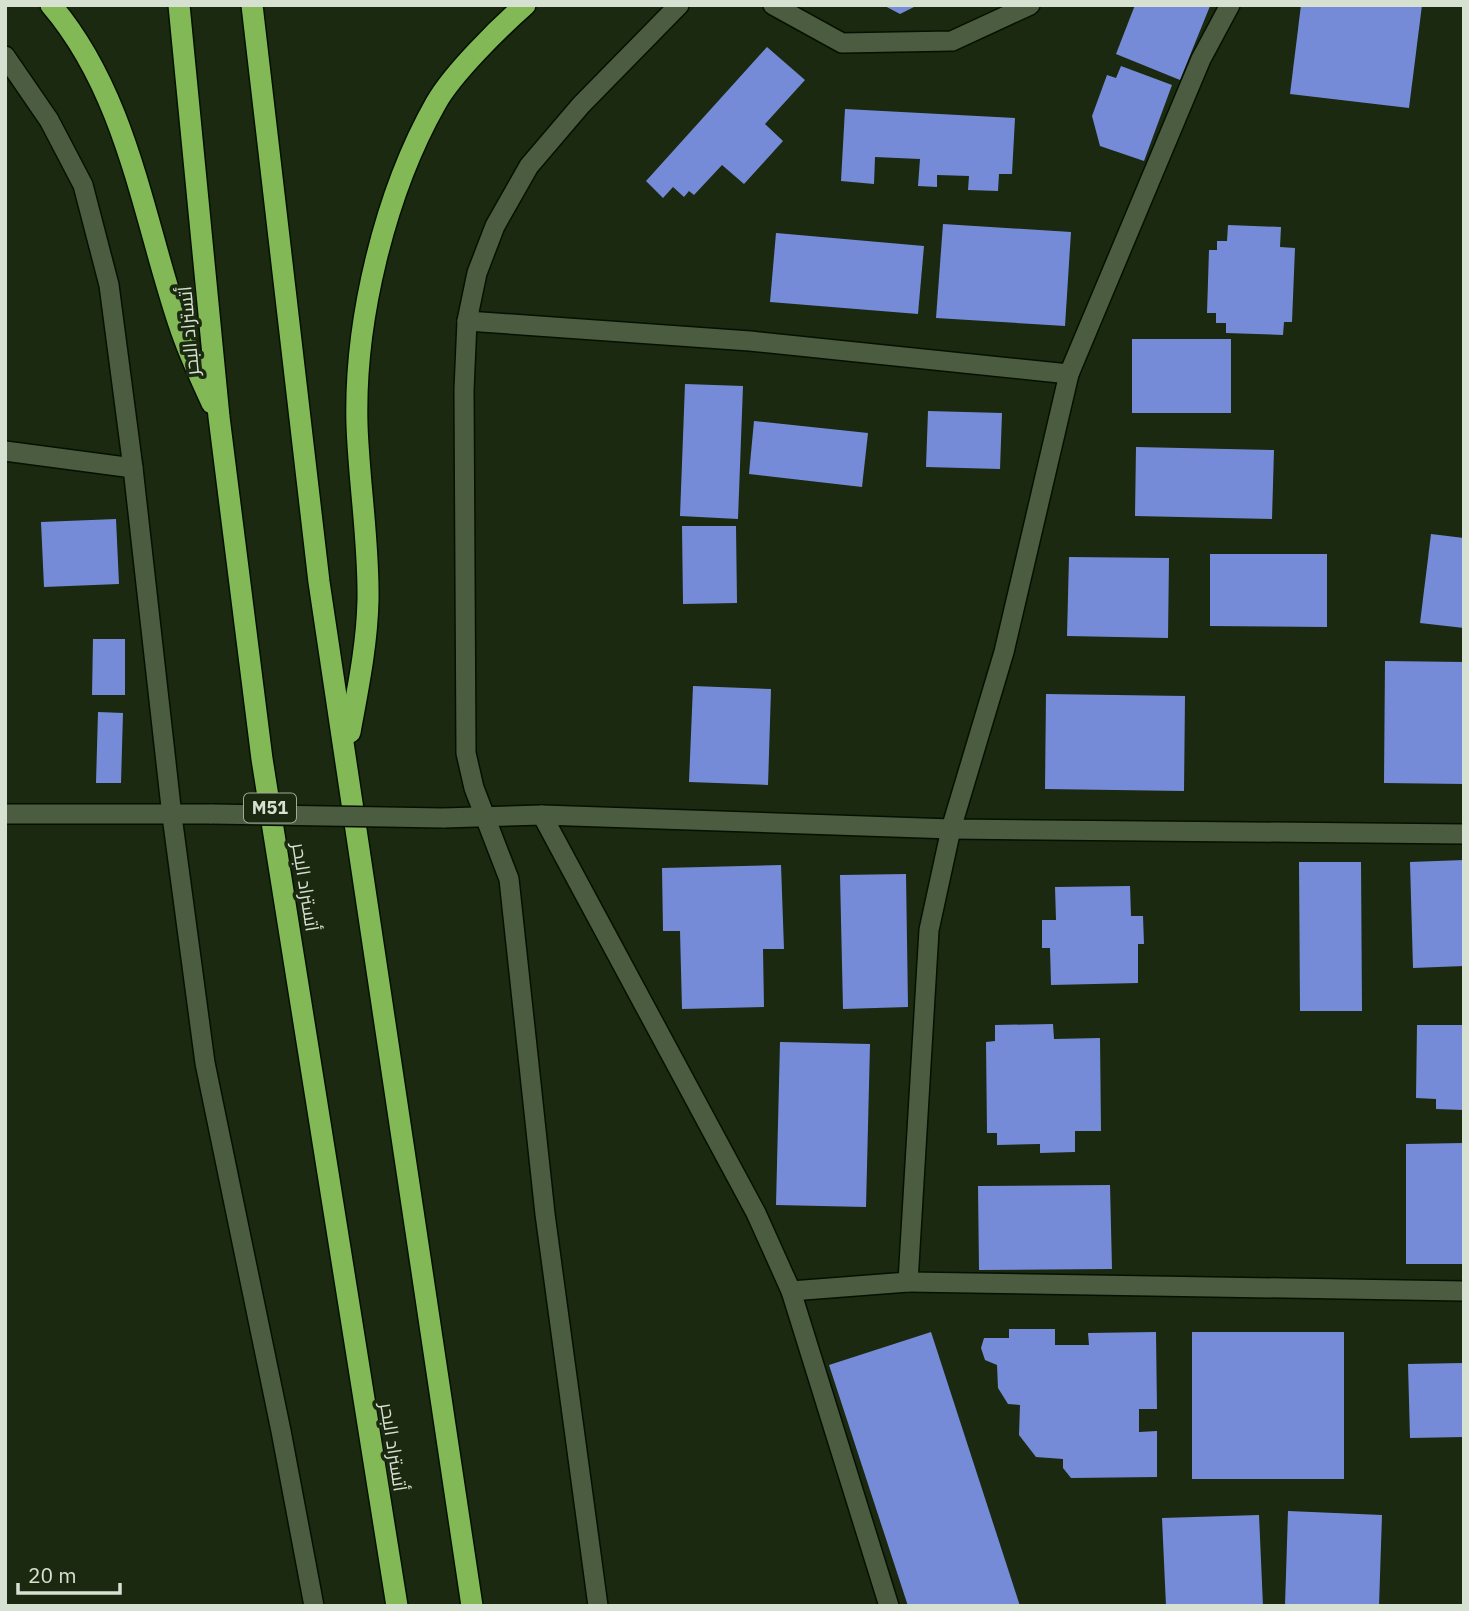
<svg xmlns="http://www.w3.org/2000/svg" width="1469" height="1611" viewBox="0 0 1469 1611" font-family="'IBM Plex Sans',Cairo,sans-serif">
	<rect width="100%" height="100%" fill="#1b2910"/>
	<g fill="#758bd8">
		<path d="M883 5H918L900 14Z"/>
		<path d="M1135 5 1210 6 1180 80 1116 54Z"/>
		<path d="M1301 5H1422L1409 108 1290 94Z"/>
		<path d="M767 47 805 80 765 124 783 141 744 184 722 165 694 195 689 191 684 197 673 187 663 198 646 181Z"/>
		<path d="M1121 66 1172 85 1144 161 1100 146 1092 116 1107 75 1116 78Z"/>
		<path d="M845 109 1015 118 1012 174H999L998 191 968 190 969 176 937 175V187L918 186 920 159 875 157 874 184 841 181Z"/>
		<path d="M943 224 1071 232 1065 326 936 318Z"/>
		<path d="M1228 225 1281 227 1280 247 1295 248 1292 322H1284L1283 335 1226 333V323H1216V313H1207L1209 250H1217V241H1227Z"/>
		<path d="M776 233 924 246 918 314 770 302Z"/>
		<rect x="1132" y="339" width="99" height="74"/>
		<path d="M685 384 743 386 738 519 680 516Z"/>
		<path d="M928 411 1002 413 1000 469 926 467Z"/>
		<path d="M754 421 868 433 862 487 749 474Z"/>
		<path d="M1136 447 1274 450 1272 519 1135 516Z"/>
		<path d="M116 519 119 584 44 587 41 522Z"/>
		<path d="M682 526H736L737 603 683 604Z"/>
		<path d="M1431 534 1464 538V628L1420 623Z"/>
		<path d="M1210 554H1327V627L1210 626Z"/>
		<path d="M1069 557 1169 558 1168 638 1067 636Z"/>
		<path d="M93 639H125V695H92Z"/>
		<path d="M1385 661 1464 662V784L1384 783Z"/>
		<path d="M693 686 771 689 768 785 689 782Z"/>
		<path d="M1046 694 1185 696 1184 791 1045 789Z"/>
		<path d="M98 712 123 713 121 783H96Z"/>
		<path d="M1464 860V966L1413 968 1410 862Z"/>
		<path d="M1299 862H1361L1362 1011H1300Z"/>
		<path d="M781 865 784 949H763L764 1007 682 1009 680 931H663L662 868Z"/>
		<path d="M906 874 908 1007 843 1009 840 875Z"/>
		<path d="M1130 886 1131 916H1143L1144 944H1138V983L1051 985 1050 948H1042V920H1056L1055 887Z"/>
		<path d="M1053 1024 1054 1039 1100 1038 1101 1131H1075V1152L1040 1153V1144L997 1145V1133H987L986 1042 995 1041V1025Z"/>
		<path d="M1417 1025H1464V1110L1436 1109V1099L1416 1098Z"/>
		<path d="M780 1042 870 1044 866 1207 776 1205Z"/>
		<path d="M1464 1143V1264H1406V1144Z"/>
		<path d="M1110 1185 1112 1269 979 1270 978 1186Z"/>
		<path d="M1009 1329H1055V1345H1089L1088 1333 1156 1332 1157 1409H1139V1432L1157 1431V1477L1071 1478 1063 1468V1459L1036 1457 1019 1435 1020 1405 1008 1404 998 1388 997 1365 985 1360 981 1348 984 1338H1009Z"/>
		<path d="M931 1332 1020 1606H908L829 1365Z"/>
		<rect x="1192" y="1332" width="152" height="147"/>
		<path d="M1464 1363V1437L1410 1438 1408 1364Z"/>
		<path d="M1288 1511 1382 1515 1379 1606H1285Z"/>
		<path d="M1259 1515 1263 1606H1166L1162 1518Z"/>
	</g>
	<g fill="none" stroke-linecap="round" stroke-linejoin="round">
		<defs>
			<g id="minor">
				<path d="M773 5 842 43 952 41 1030 5"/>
				<path d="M5 56 49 120 83 185 109 285 133 468 172 816 205 1063 281 1431 314 1606"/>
				<path d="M467 321 750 341 1069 374"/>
				<path d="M5 451 133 468"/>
				<path d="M5 814H212"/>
				<path d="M542 815 756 1213 791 1291 889 1606"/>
				<path d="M443 818 542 815 951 829 1464 834"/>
				<path d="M908 1282 1464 1291"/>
				<path d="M791 1291 908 1282 929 930 951 829 1004 652 1069 374 1201 59 1230 5"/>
				<path d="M598 1606 545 1214 509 879 474 788 466 753 464 390 467 321 477 273 495 226 529 166 581 105 679 5"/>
			</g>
			<g id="motorway">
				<path d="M51 5C127 94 143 217 179 324 188 352 200 377 212 403"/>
				<path d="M179 5 219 417 262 759 397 1606"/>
				<path d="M252 5 319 582 472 1606"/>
				<path d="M350 732C358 688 367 645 368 600 369 542 359 483 357 425 354 321 385 193 436 103 453 73 499 28 525 5"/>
			</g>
		</defs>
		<use href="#minor" stroke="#051100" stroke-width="22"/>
		<use href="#motorway" stroke="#051100" stroke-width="24"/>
		<use href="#minor" stroke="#4c5c41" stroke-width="19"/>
		<use href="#motorway" stroke="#82b956" stroke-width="21"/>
		<defs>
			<path id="minor-bridge" d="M212 814 443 818"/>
		</defs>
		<use href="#minor-bridge" stroke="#051100" stroke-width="22" stroke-linecap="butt"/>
		<use href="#minor-bridge" stroke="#4c5c41" stroke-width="19"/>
	</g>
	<g text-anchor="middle" stroke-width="7" stroke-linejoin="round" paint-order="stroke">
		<rect fill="#1b2910" stroke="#9faa97" stroke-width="2" x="244" y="793.5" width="52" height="29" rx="5"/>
		<g font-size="18" font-weight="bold" fill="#d7e1d1">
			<text x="270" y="814">M51</text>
		</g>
		<g font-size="19" fill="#d7e1d1" stroke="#1b2910">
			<text transform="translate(188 331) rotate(-95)" y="7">أتستراد البحر</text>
			<text transform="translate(306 887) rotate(81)" y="7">أتستراد البحر</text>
			<text transform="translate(394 1447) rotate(81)" y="7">أتستراد البحر</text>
		</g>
	</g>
	<rect width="1469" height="1611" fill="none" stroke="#d7e1d1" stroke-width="14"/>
	<path d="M18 1583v10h102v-10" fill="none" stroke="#d7e1d1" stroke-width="3.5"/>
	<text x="28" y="1583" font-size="21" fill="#d7e1d1" stroke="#1b2910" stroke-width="5" paint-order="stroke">20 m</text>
</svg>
